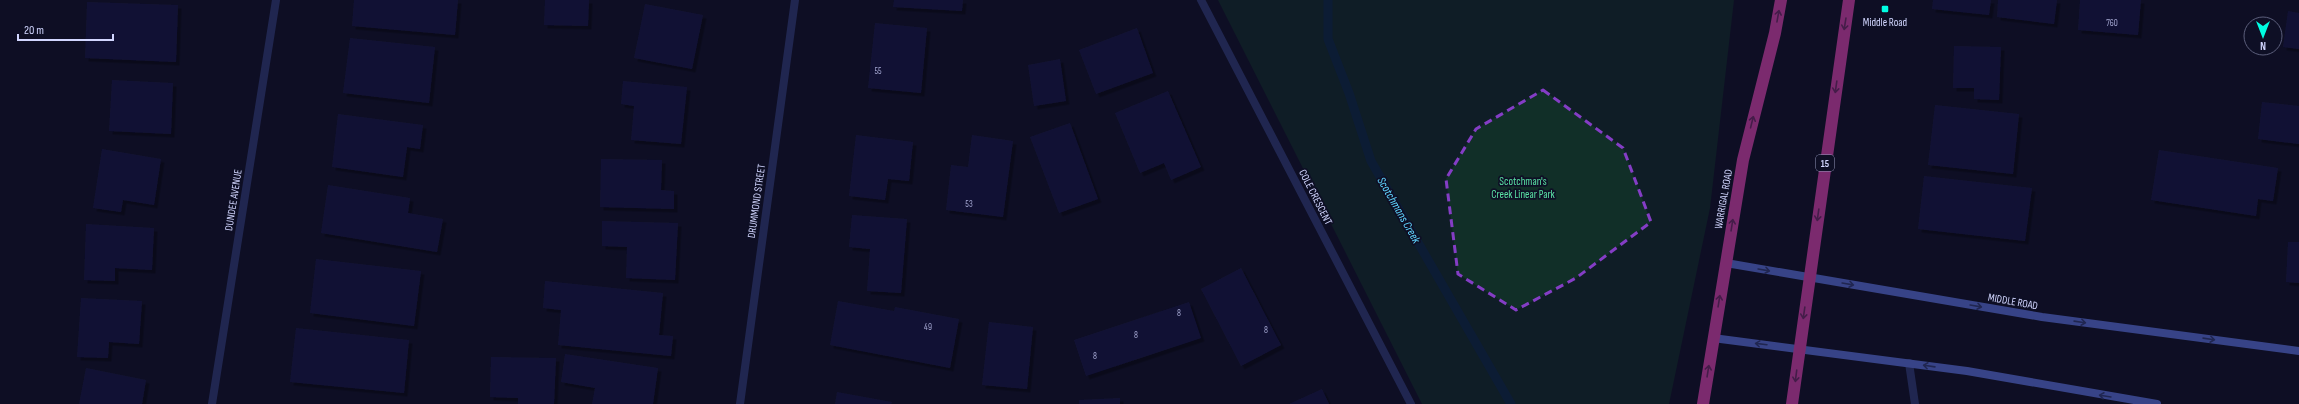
<svg xmlns="http://www.w3.org/2000/svg" width="2299" height="404" viewBox="0 0 2299 404" font-family="'Sofia Sans Condensed',sans-serif">
	<defs>
		<filter id="shadow"><feDropShadow dx="3.5" dy="3.5" stdDeviation="0" flood-color="#0009"/></filter>
	</defs>
	<rect width="100%" height="100%" fill="#0e0f25"/>
	<path fill="#112f28" d="M1218 0H1734L1710 208 1669 404H1422Z"/>
	<g fill="none" stroke-linecap="round" stroke-linejoin="round">
		<path stroke="#0a2d48" stroke-width="9" d="M1328 0V39L1349 93 1371 161 1511 404"/>
	</g>
	<g fill="#191947" filter="url(#shadow)">
		<path d="M354 0H458L455 35 352 26Z"/>
		<path d="M545 0H589L588 26 544 25Z"/>
		<path d="M894 0H963L962 11 893 7Z"/>
		<path d="M1933 0H1991L1989 15 1932 9Z"/>
		<path d="M1998 0H2057L2054 24 1997 17Z"/>
		<path d="M2080 0H2141L2138 35 2078 30Z"/>
		<path d="M87 2 178 5 176 62 85 58Z"/>
		<path d="M645 4 703 15 692 69 634 58Z"/>
		<path d="M2288 11 2299 13V49L2283 47Z"/>
		<path d="M875 23 927 28 921 93 868 88Z"/>
		<path d="M1137 28 1153 73 1096 94 1079 50Z"/>
		<path d="M350 38 435 47 429 103 343 93Z"/>
		<path d="M1954 46 2001 47 1999 100 1974 99V88H1953Z"/>
		<path d="M1060 59 1066 101 1034 106 1028 65Z"/>
		<path d="M112 80 173 83 171 134 109 131Z"/>
		<path d="M623 81 687 87 681 144 631 140 634 106 621 104Z"/>
		<path d="M1168 91 1201 167 1171 180 1164 163 1140 173 1115 113Z"/>
		<path d="M2262 102 2299 106V144L2258 139Z"/>
		<path d="M1935 105 2019 114 2013 174 1928 165Z"/>
		<path d="M338 114 423 125 420 149 407 147 403 177 332 167Z"/>
		<path d="M1070 123 1098 199 1059 213 1030 137Z"/>
		<path d="M856 135 913 142 909 181 888 179 885 200 849 196Z"/>
		<path d="M972 135 1013 141 1003 217 946 210 951 165 968 167Z"/>
		<path d="M102 149 161 159 154 205 123 200 121 212 93 208Z"/>
		<path d="M2159 150 2278 168 2273 201 2258 199 2256 216 2151 200Z"/>
		<path d="M601 159 662 160 661 190 674 191V209L600 207Z"/>
		<path d="M1924 176 2032 188 2025 241 1918 229Z"/>
		<path d="M328 185 410 198 408 213 443 219 437 252 321 233Z"/>
		<path d="M852 215 907 219 901 293 867 291 870 249 849 247Z"/>
		<path d="M602 221 678 223 675 280 626 278 627 247 602 246Z"/>
		<path d="M86 224 154 228 152 270 115 268V281L84 280Z"/>
		<path d="M2288 242H2299V283L2286 282Z"/>
		<path d="M316 259 421 271 414 326 310 313Z"/>
		<path d="M1241 268 1281 345 1241 366 1201 289Z"/>
		<path d="M545 281 663 293 659 335 673 336 671 356 558 345 561 310 543 308Z"/>
		<path d="M81 298 142 301 139 344 109 342 108 358 77 357Z"/>
		<path d="M838 301 894 311 895 307 959 319 950 368 830 345Z"/>
		<path d="M1189 302 1201 338 1086 376 1074 340Z"/>
		<path d="M989 322 1033 327 1027 389 982 385Z"/>
		<path d="M296 328 409 340 404 393 290 382Z"/>
		<path d="M565 354 658 368 653 404H592L595 388 561 382Z"/>
		<path d="M491 357 556 358 554 404H518V398L490 397Z"/>
		<path d="M86 368 146 380 142 404H79Z"/>
		<path d="M1322 389 1329 404H1289Z"/>
		<path d="M837 392 892 402 891 404H835Z"/>
		<path d="M1120 398V404H1079V400Z"/>
	</g>
	<g fill="none" stroke-linecap="round" stroke-linejoin="round">
		<g stroke="#374486" stroke-width="8">
			<path d="M1201 0 1411 404"/>
			<path d="M1909 363 1915 404"/>
			<path d="M212 404 276 0"/>
			<path d="M740 404 795 0"/>
		</g>
		<g stroke="#6984ff" stroke-width="8">
			<path d="M1726 263 2042 317 2299 351"/>
			<path d="M1713 338 1967 371 2157 404"/>
		</g>
		<g stroke="#ff4dc7" stroke-width="12">
			<path d="M1703 404 1743 160 1775 33 1781 0"/>
			<path d="M1792 404 1849 0"/>
		</g>
	</g>
	<defs><path id="oneway-shaft" d="M-6 0H5M1.5-3L5.5 0L1.5 3" fill="none" stroke-width="1.6" stroke-linecap="round" stroke-linejoin="round"/></defs>
	<g stroke="#862e76">
		<use href="#oneway-shaft" transform="translate(1778 16) rotate(-80)"/>
		<use href="#oneway-shaft" transform="translate(1845 24) rotate(99)"/>
		<use href="#oneway-shaft" transform="translate(1836 87) rotate(98)"/>
		<use href="#oneway-shaft" transform="translate(1752 122) rotate(-76)"/>
		<use href="#oneway-shaft" transform="translate(1818 215) rotate(98)"/>
		<use href="#oneway-shaft" transform="translate(1732 225) rotate(-81)"/>
		<use href="#oneway-shaft" transform="translate(1719 301) rotate(-81)"/>
		<use href="#oneway-shaft" transform="translate(1804 313) rotate(98)"/>
		<use href="#oneway-shaft" transform="translate(1708 371) rotate(-81)"/>
		<use href="#oneway-shaft" transform="translate(1796 376) rotate(97)"/>
	</g>
	<g stroke="#374487">
		<use href="#oneway-shaft" transform="translate(1764 270) rotate(10)"/>
		<use href="#oneway-shaft" transform="translate(1848 284) rotate(10)"/>
		<use href="#oneway-shaft" transform="translate(1976 306) rotate(10)"/>
		<use href="#oneway-shaft" transform="translate(2080 322) rotate(8)"/>
		<use href="#oneway-shaft" transform="translate(2209 339) rotate(8)"/>
		<use href="#oneway-shaft" transform="translate(1761 344) rotate(-173)"/>
		<use href="#oneway-shaft" transform="translate(1929 366) rotate(-172)"/>
		<use href="#oneway-shaft" transform="translate(2105 396) rotate(-171)"/>
	</g>
	<path d="M0 0H2299V404H0ZM1543 90 1623 148 1651 222 1576 278 1516 310 1458 274 1446 179 1476 129Z" fill="#0e0f25" fill-opacity=".55" fill-rule="evenodd"/>
	<path fill="none" stroke="#843dc5" stroke-width="3" stroke-dasharray="8 5" stroke-linejoin="round" d="M1543 90 1623 148 1651 222 1576 278 1516 310 1458 274 1446 179 1476 129Z"/>
	<rect fill="#00fde2" stroke="#0e0f25" stroke-width="1.5" x="1881" y="5" width="8" height="8" rx="2"/>
	<g text-anchor="middle" stroke-width="3.5" stroke-linejoin="round" paint-order="stroke">
		<g font-size="9" fill="#a4a7d1">
			<text x="2112" y="26">760</text>
			<text x="878" y="74">55</text>
			<text x="969" y="207">53</text>
			<text x="1179" y="316">8</text>
			<text x="928" y="330">49</text>
			<text x="1266" y="333">8</text>
			<text x="1136" y="338">8</text>
			<text x="1095" y="359">8</text>
		</g>
		<rect fill="#0e0f25" stroke="#979abe" stroke-width="1" x="1816" y="155" width="18" height="16" rx="3"/>
		<g font-size="10" font-weight="bold" fill="#d2d6ff">
			<text x="1825" y="167">15</text>
		</g>
		<g font-size="11" fill="#d2d6ff" stroke="#0e0f25">
			<text x="1885" y="26">Middle Road</text>
		</g>
		<g font-size="11" fill="#5ae3a5" stroke="#0e0f25">
			<text x="1523" y="185">Scotchman's<tspan x="1523" dy="13">Creek Linear Park</tspan></text>
		</g>
		<g font-size="11" fill="#d2d6ff" stroke="#0e0f25">
			<text transform="translate(1316 197) rotate(63)" y="4">COLE CRESCENT</text>
			<text transform="translate(1723 199) rotate(-80)" y="4">WARRIGAL ROAD</text>
			<text transform="translate(233 200) rotate(-81)" y="4">DUNDEE AVENUE</text>
			<text transform="translate(756 201) rotate(-82)" y="4">DRUMMOND STREET</text>
			<text transform="translate(2013 301) rotate(10)" y="4">MIDDLE ROAD</text>
		</g>
		<g font-size="12" font-style="italic" fill="#60d6ff" stroke="#0e0f25">
			<text transform="translate(1399 210) rotate(60)" y="4">Scotchmans Creek</text>
		</g>
	</g>
	<g transform="translate(2263 36) rotate(180)"><circle r="19" fill="#0e0f25" stroke="#5c5f7c"/>
	<path d="M0-3L7 15L0 10L-7 15Z" fill="#00fde2"/>
	<text y="-6" font-size="11" font-weight="bold" text-anchor="middle" fill="#d2d6ff">N</text>
	</g>
	<path d="M18 34v6h95v-6" fill="none" stroke="#d2d6ff" stroke-width="2"/>
	<text x="24" y="34" font-size="12" fill="#d2d6ff" stroke="#0e0f25" stroke-width="3" paint-order="stroke">20 m</text>
</svg>
